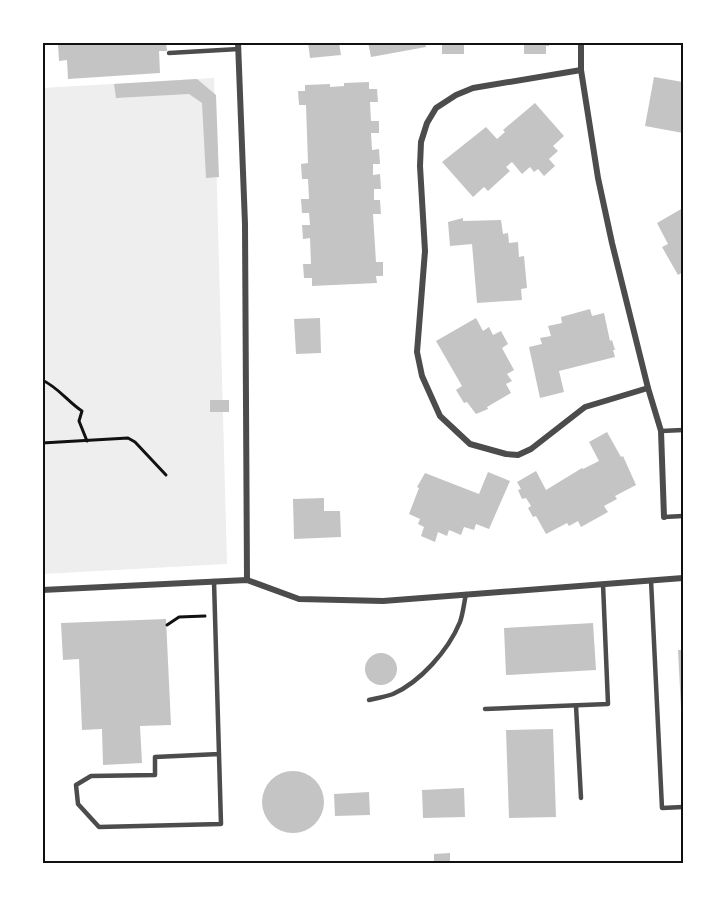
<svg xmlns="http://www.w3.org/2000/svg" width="725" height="905" viewBox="0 0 725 905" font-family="'DM Sans',sans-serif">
	<rect width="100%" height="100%" fill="#fff"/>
	<path fill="#eee" d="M214 78 227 564 42 574V88Z"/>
	<g fill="#c4c4c4">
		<path d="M91 42H166L167 51H159L160 73 68 79 67 60 59 61 58 44Z"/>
		<path d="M308 42H339L341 55 310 58Z"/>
		<path d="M368 42H425L426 47 371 57Z"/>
		<rect x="442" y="42" width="22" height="12"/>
		<path d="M524 42H549V46H546V54H524Z"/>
		<path d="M654 77 683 82V133L645 126Z"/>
		<path d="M197 79 216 95 219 177 206 178 202 103 189 94 116 98 114 84Z"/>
		<path d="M369 82V89H377L378 102H370L371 121H379V133H371L372 150 379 149 380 164H373V175L380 174 381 189H374V200H380L381 214H373L376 262H383V276H376L377 283 312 286V278H304L303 264H311L310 238 303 239 302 225H310L309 213H302L301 199H309L308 179H302L301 164 308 163 306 105H299L298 91H305V85L330 84V87L344 86V83Z"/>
		<path d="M535 103 564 136 553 146 558 151 549 159 555 166 544 176 538 169 534 172 530 167 522 174 512 162 506 167 510 171 488 191 484 187 473 197 442 162 486 127 497 139 505 132 503 130Z"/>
		<path d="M683 208V272L678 275 662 247 668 244 657 223Z"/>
		<path d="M463 218V221L501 220 503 234 508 233 509 243 518 242 519 257 524 256 527 288 521 289 522 300 477 303 472 244 450 246 448 222Z"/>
		<path d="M590 309 592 316 604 313 610 341 612 340 615 350H613L615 357 559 371 564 392 540 398 529 347 542 344 540 338 551 336 548 326 562 323 561 317Z"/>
		<path d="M320 318 321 353 296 354 294 319Z"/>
		<path d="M476 318 483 331 489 327 493 335 501 331 508 344 502 348 514 370 507 374 512 381 506 384 511 393 487 407 488 409 476 414 467 402 464 403 456 390 462 386 436 341Z"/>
		<rect x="210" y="400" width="19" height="12"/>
		<path d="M607 432 621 457 623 456 636 485 615 496 617 499 604 506 608 512 581 527 578 521 569 526 567 523 546 534 536 516 533 517 528 508 531 506 526 498 522 499 518 490 521 489 517 482 536 471 546 490 582 468 583 469 599 461 589 442Z"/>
		<path d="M488 472 510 481 489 529 476 524 474 530 464 527 461 535 449 530 447 536 438 532 435 542 421 536 424 527 418 524 420 519 409 514 419 488 417 487 425 473 479 494Z"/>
		<path d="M324 498V511H340L341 537 294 539 293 499Z"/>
		<path d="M166 619 171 725 140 726 142 763 103 765 102 729 82 730 79 659 63 660 61 623Z"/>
		<path d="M593 623 596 670 506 675 504 628Z"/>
		<path d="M678 650H683V708H681Z"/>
		<circle cx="381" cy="669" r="16"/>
		<path d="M553 729 556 817 509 818 506 730Z"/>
		<circle cx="293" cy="802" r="31"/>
		<path d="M464 788 465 817 423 818 422 790Z"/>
		<path d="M369 792 370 815 335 816 334 794Z"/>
		<path d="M450 853V863H434V854Z"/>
	</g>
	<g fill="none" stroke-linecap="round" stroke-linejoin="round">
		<g stroke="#111" stroke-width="3">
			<path d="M42 380C58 387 68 402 82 411L79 421 87 441"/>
			<path d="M42 443 128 438 135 442 166 475"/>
			<path d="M167 625 179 617 205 616"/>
		</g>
		<g stroke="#4c4c4c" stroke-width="4.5">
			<path d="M169 53 239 49"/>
			<path d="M661 431 683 430"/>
			<path d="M664 517 683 516"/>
			<path d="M651 580 662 808 683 807"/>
			<path d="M214 581 221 824 99 827 78 804 76 785 91 776 155 775V757L219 754"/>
			<path d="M369 700C377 698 385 697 393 694 420 682 448 651 460 622 463 614 464 603 466 594"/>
			<path d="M576 706 581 798"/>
			<path d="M485 709 608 704 603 584"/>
		</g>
		<g stroke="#4c4c4c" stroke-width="6">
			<path d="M238 42 245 224 247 580"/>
			<path d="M581 42V70L598 178 612 243 648 388 661 431 664 517"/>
			<path d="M581 70 473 88 456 95 436 108 427 123 421 142 420 166 425 251 417 352 422 376 440 416 470 444 506 454 518 455 531 449 585 407 648 388"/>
			<path d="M42 590 247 580 299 599 383 601 683 578"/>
		</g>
	</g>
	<rect width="725" height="905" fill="none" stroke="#ffffff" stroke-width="87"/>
	<rect x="44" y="44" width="638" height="818" fill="none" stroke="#111" stroke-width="2"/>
</svg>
